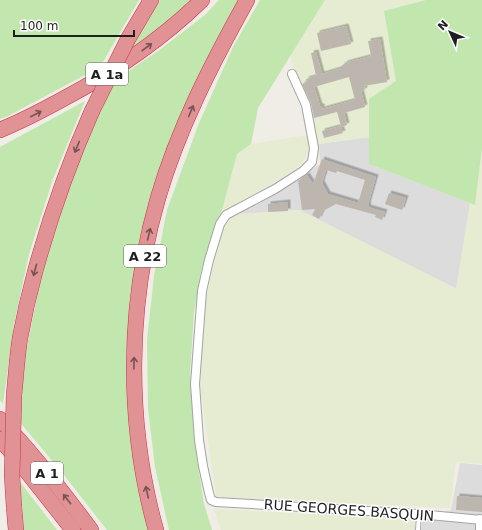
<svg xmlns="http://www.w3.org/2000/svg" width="482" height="530" viewBox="0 0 482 530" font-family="'DejaVu Sans',sans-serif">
	<defs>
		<filter id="shadow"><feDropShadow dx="2.5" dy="-2.5" stdDeviation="0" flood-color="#0004"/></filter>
	</defs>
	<rect width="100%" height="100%" fill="#efede5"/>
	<g fill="#dddcdc">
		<path d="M369 137V164L470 203 457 289 299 210 240 214 320 164 319 144Z"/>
		<path d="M460 463 482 465V530H414L415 519 451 510Z"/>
	</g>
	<g fill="#e6ecd2">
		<path d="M325 0H427L384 11 396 81 371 98 369 137 319 144 290 57Z"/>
		<path d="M308 135 309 150 303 163 292 171 262 190 232 206 222 210 237 154 251 144Z"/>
		<path d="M482 148V464L456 462 450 508 216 497 200 386 204 279 225 221 240 214 299 210 456 289 470 203 475 205Z"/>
		<path d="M214 509 415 519 414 530H221Z"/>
	</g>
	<g fill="#c1e6ae">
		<path d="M0 0H139L100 67 8 116 0 119Z"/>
		<path d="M160 0H192L164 24 129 52Z"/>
		<path d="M219 0H239L213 51 131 298 126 362 129 426 138 487 148 530H107L64 475 19 421 24 362 39 287 51 242 65 199 89 134 114 81 158 51 205 15Z"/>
		<path d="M260 0H325L258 108 251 144 237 154 222 210 201 272 194 312 190 374 197 460 204 504 212 530H169L155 467 148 409 147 340 154 276 167 210 199 123 233 47Z"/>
		<path d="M426 0H482V148L475 205 369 164V99L396 81 384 11Z"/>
		<path d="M85 101 53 179 29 254 14 324 3 404 0 400V147Z"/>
		<path d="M20 482 57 530H24Z"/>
	</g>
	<g fill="#bcb6af" fill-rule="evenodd" filter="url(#shadow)">
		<path d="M346 26 351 44 321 51 317 33Z"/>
		<path d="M380 39 387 82 364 86 365 90 361 91 365 107 344 113 347 125 341 127 343 133 324 138 322 131 341 126 337 112 314 118 311 103 302 84 307 82 306 79 316 76 311 53 316 52 322 74 342 68V65L345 64V63L371 56 368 41ZM349 77 355 100 322 109V106H320L314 87Z"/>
		<path d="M322 159 376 177 368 205H369L368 207 385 212 382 220 375 217 376 215 336 204 323 211 319 219 312 215 315 209 302 210 298 181 307 175 313 184ZM326 170 336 173 337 171 365 180 358 203 328 194 322 183Z"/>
		<path d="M389 193 406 198 402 210 385 204Z"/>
		<path d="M288 202V211L268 212V204Z"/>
		<path d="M457 496 482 498V512L456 510Z"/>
	</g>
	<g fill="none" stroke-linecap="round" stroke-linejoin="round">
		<defs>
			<path id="service" d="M418 530 419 514"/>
			<g id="minor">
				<path d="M292 74 306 105 314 148 312 162 303 171 275 189 226 215 220 224 209 260 202 291 195 384 199 440 203 466 209 493 211 500 216 502 419 514 482 520"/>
				<path d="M480 530V519"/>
			</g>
			<g id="motorway">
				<path d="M128 39 151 0"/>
				<path d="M0 130C22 121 43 110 63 99 114 72 161 40 202 0"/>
				<path d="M14 395C16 376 17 357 20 338 24 316 29 294 35 272 50 217 69 163 92 111"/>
				<path d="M0 419C33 454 63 492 91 530"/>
				<path d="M0 439 13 454 73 530"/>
				<path d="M14 507 16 530"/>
				<path d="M156 530C126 423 127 305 158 198 178 129 212 63 247 0"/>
			</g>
		</defs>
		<use href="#service" stroke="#a3a3a3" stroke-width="5.5"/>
		<use href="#minor" stroke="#a3a3a3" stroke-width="10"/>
		<use href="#motorway" stroke="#d02f4d" stroke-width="16"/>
		<use href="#service" stroke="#fff" stroke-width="4"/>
		<use href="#minor" stroke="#fff" stroke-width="8"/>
		<use href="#motorway" stroke="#e19294" stroke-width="15"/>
		<defs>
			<g id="motorway-bridge">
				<path d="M92 111 128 39"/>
				<path d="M14 507 12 475 14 395"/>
			</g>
		</defs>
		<use href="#motorway-bridge" stroke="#d02f4d" stroke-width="16" stroke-linecap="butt"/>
		<use href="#motorway-bridge" stroke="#e19294" stroke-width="15"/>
	</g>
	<defs><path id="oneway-shaft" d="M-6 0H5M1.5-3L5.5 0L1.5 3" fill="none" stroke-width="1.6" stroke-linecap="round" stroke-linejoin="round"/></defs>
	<g stroke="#765354">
		<use href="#oneway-shaft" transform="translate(147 47) rotate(-37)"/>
		<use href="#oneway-shaft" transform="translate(191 111) rotate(-67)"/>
		<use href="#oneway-shaft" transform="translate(36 114) rotate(-27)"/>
		<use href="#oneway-shaft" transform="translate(77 147) rotate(112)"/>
		<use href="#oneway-shaft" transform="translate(149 234) rotate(-77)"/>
		<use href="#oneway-shaft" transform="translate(35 270) rotate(105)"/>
		<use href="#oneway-shaft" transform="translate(134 363) rotate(-89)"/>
		<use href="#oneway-shaft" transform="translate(147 492) rotate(-102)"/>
		<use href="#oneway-shaft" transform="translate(67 499) rotate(-128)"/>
	</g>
	<g text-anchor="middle" stroke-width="3" stroke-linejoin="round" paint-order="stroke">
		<g fill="#fff" stroke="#626262" stroke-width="1">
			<rect x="86" y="63" width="42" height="22" rx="3"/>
			<rect x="124" y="245" width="42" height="22" rx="3"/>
			<rect x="31" y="462" width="32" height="22" rx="3"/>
		</g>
		<g font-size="13" font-weight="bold" fill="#1f1f1f">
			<text x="107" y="79">A 1a</text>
			<text x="145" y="261">A 22</text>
			<text x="47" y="478">A 1</text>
		</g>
		<g font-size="14" fill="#1f1f1f" stroke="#fff">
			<text transform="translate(349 510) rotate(4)" y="5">RUE GEORGES BASQUIN</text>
		</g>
	</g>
	<g transform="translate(450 32) rotate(314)" stroke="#ffffff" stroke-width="3" paint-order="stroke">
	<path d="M0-3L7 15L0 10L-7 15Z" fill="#1f1f1f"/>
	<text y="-6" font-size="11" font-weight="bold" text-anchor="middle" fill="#1f1f1f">N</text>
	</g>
	<path d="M14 30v6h120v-6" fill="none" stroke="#1f1f1f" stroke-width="2"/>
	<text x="20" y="30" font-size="12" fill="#1f1f1f" stroke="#ffffff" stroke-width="3" paint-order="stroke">100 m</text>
</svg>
